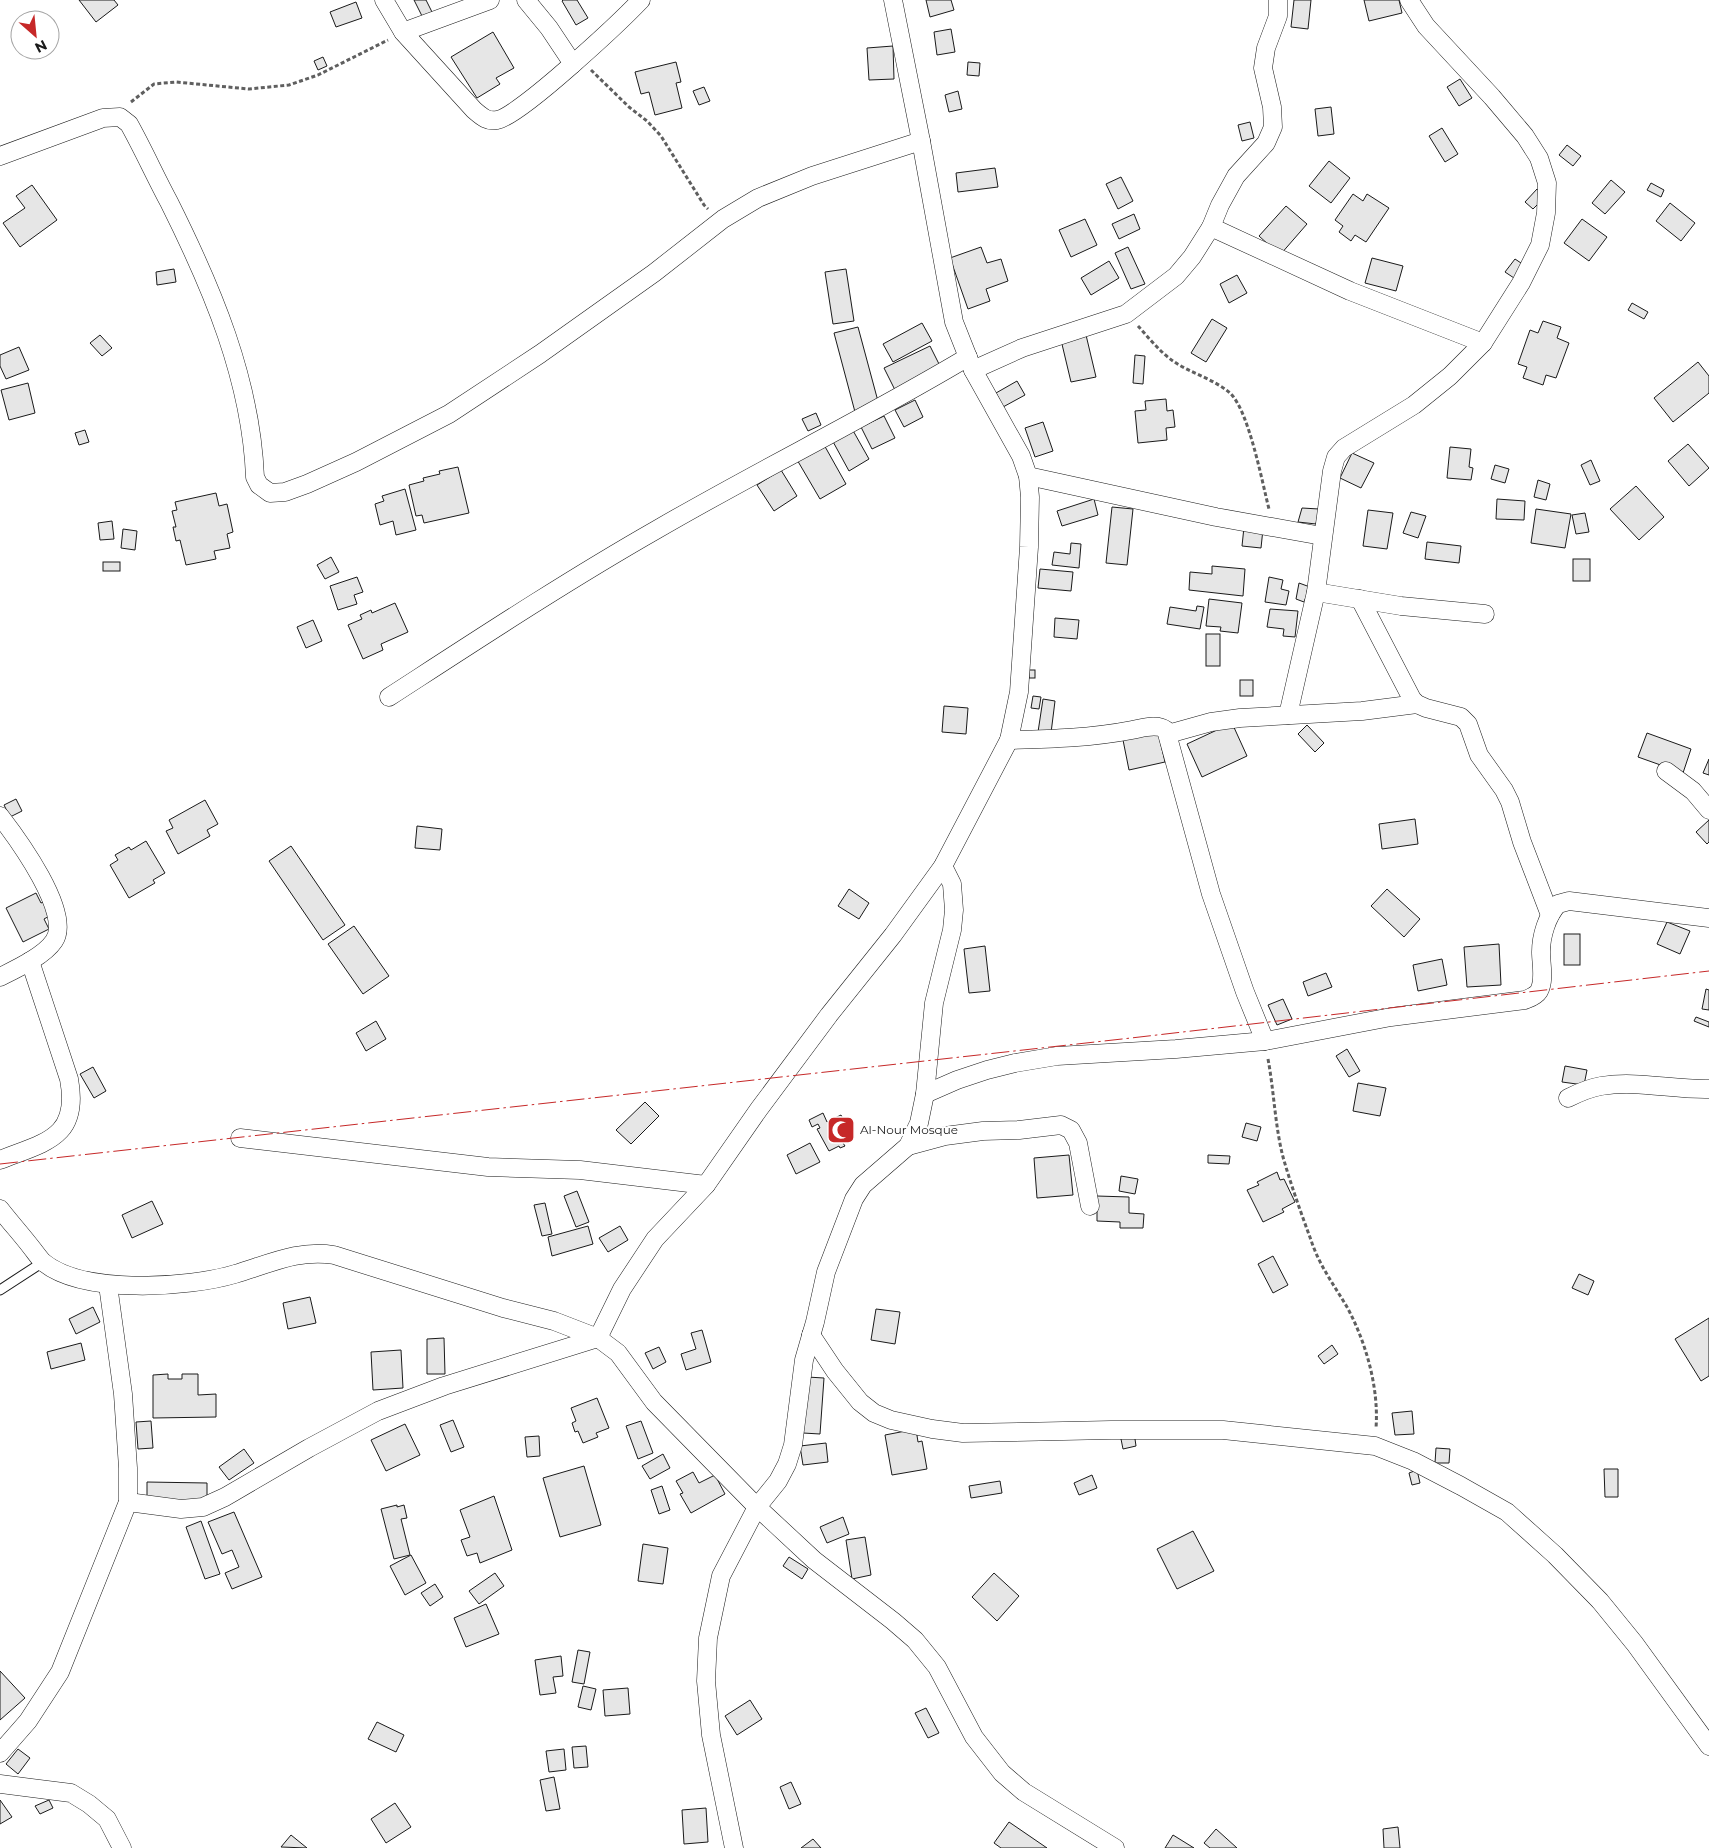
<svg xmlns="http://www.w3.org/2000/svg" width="1709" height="1848" viewBox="0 0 1709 1848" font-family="Montserrat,sans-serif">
	<rect width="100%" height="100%" fill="#fff"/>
	<g fill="#e6e6e6" stroke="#1a1a1a">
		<path d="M79 0H114L118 5 96 22Z"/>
		<path d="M414 0H426L433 14 423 18Z"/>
		<path d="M563 0H577L588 18 576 25 562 1Z"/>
		<path d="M926 0H951L954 10 930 17Z"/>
		<path d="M1294 0H1311L1308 29 1291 27Z"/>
		<path d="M1364 0H1399L1402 13 1369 21Z"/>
		<path d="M356 2 362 18 336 27 330 12Z"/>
		<path d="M951 29 955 52 937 55 934 32Z"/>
		<path d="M493 32 514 68 496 78 500 84 477 98 451 57Z"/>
		<path d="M893 46 894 79 869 80 867 48Z"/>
		<path d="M323 57 327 66 318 70 314 61Z"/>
		<path d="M676 62 681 82 676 83 682 108 655 115 649 92 641 94 635 72Z"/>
		<path d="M968 62 980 63 979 76 967 75Z"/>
		<path d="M1460 79 1472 98 1459 106 1447 87Z"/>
		<path d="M704 87 710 101 699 105 693 91Z"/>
		<path d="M958 91 962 109 949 112 945 95Z"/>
		<path d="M1331 107 1334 134 1318 136 1315 109Z"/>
		<path d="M1250 122 1254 138 1242 141 1238 125Z"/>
		<path d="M1442 128 1458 154 1445 162 1429 136Z"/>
		<path d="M1567 145 1581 156 1573 166 1559 155Z"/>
		<path d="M1329 161 1350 178 1331 203 1309 186Z"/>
		<path d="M995 168 998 187 958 192 956 173Z"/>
		<path d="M1121 177 1133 201 1118 209 1106 184Z"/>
		<path d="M1611 180 1625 192 1605 214 1592 203Z"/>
		<path d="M1651 183 1664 190 1661 197 1647 190Z"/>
		<path d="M32 185 57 220 20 247 3 223 25 208 16 196Z"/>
		<path d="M1537 189 1545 197 1533 209 1525 202Z"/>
		<path d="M1353 194 1363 201 1367 194 1389 208 1366 242 1355 235 1351 241 1339 232 1343 226 1335 220Z"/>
		<path d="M1670 203 1695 223 1681 241 1656 221Z"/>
		<path d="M1286 206 1307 224 1280 255 1259 236Z"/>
		<path d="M1134 214 1140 229 1119 239 1112 224Z"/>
		<path d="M1085 219 1097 245 1071 257 1059 230Z"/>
		<path d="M1582 219 1607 237 1589 261 1564 243Z"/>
		<path d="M981 247 987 263 1001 259 1008 281 986 289 990 301 968 309 950 258Z"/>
		<path d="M1128 247 1145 284 1131 289 1115 253Z"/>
		<path d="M1372 258 1403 266 1396 291 1365 283Z"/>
		<path d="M1515 259 1527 267 1517 280 1505 272Z"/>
		<path d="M1109 261 1119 278 1091 295 1081 278Z"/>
		<path d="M174 269 176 282 157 285 156 272Z"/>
		<path d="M846 269 854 321 833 324 825 272Z"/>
		<path d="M1237 275 1247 293 1229 303 1220 284Z"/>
		<path d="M1632 303 1648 312 1644 319 1628 310Z"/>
		<path d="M1212 319 1227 328 1206 362 1191 353Z"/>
		<path d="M1543 321 1561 327 1557 338 1569 343 1556 378 1546 375 1543 385 1523 378 1527 367 1518 364 1530 330 1538 333Z"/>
		<path d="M922 323 932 341 893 362 883 344Z"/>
		<path d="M858 327 879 405 855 412 834 333Z"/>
		<path d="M100 335 112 348 102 356 90 343Z"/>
		<path d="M1086 335 1096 377 1071 382 1061 340Z"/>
		<path d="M930 346 941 368 895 390 884 368Z"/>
		<path d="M19 347 29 370 6 379 0 366V355Z"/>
		<path d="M1135 355 1145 356 1143 384 1133 383Z"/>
		<path d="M1698 362 1709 376V393L1673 422 1654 398Z"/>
		<path d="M1017 381 1025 395 1003 407 996 393Z"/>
		<path d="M28 383 35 413 9 420 1 390Z"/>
		<path d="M1166 399 1167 411 1173 410 1175 427 1166 428 1167 440 1138 443 1135 411 1146 410 1145 401Z"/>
		<path d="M915 400 923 417 904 427 895 410Z"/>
		<path d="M816 413 821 425 808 431 802 419Z"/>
		<path d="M884 416 895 438 872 449 861 427Z"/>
		<path d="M1043 422 1053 451 1035 457 1025 428Z"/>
		<path d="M851 427 869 459 849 471 831 438Z"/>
		<path d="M85 430 89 442 79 445 75 433Z"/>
		<path d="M823 443 846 484 820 499 796 458Z"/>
		<path d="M1688 444 1709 468 1689 486 1668 461Z"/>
		<path d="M1450 447 1471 449 1469 467 1473 468 1471 480 1447 478Z"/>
		<path d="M1352 453 1374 463 1361 488 1340 478Z"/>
		<path d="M1591 460 1600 481 1590 485 1581 465Z"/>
		<path d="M1495 465 1509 469 1505 483 1491 479Z"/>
		<path d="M458 467 469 513 424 523 422 515 416 516 409 485 424 481 423 478 440 474 439 471Z"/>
		<path d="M781 470 797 496 774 511 757 485Z"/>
		<path d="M1538 480 1550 484 1546 500 1534 497Z"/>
		<path d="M1636 486 1664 517 1639 540 1610 509Z"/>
		<path d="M405 489 416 530 396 535 393 521 380 525 375 504 384 501 382 496Z"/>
		<path d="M216 493 219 506 227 504 233 532 227 534 230 548 214 551 216 559 186 565 180 540 176 541 173 527H176L172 511 177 510 175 502Z"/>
		<path d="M1094 499 1098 515 1062 526 1057 511Z"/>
		<path d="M1497 499 1525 501 1524 520 1496 519Z"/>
		<path d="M1112 507 1133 509 1127 565 1106 563Z"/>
		<path d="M1302 508 1319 509 1316 524 1298 522Z"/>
		<path d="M1536 509 1571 514 1565 548 1531 543Z"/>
		<path d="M1368 510 1393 513 1387 549 1363 546Z"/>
		<path d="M1411 512 1426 516 1418 538 1403 533Z"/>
		<path d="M1585 513 1589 532 1576 534 1572 515Z"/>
		<path d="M112 521 114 539 100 540 98 523Z"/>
		<path d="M1244 527 1263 529 1261 548 1242 546Z"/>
		<path d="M123 529 137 531 135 550 121 548Z"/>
		<path d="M1427 542 1461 546 1459 563 1425 559Z"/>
		<path d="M1071 543 1081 544 1079 568 1052 565 1054 552 1070 554Z"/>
		<path d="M331 557 339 572 325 579 317 565Z"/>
		<rect x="1573" y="559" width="17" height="22"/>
		<rect x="103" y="562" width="17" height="9"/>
		<path d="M1212 566 1245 569 1243 596 1189 590 1190 572 1212 574Z"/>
		<path d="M1040 569 1073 572 1071 591 1038 588Z"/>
		<path d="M357 577 363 592 354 595 357 604 338 610 330 586Z"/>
		<path d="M1269 577 1283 580 1281 589 1289 591 1286 605 1265 602Z"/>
		<path d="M1299 583 1310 587 1304 602 1296 599Z"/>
		<path d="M1209 599 1242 603 1238 633 1220 631 1221 627 1206 626Z"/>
		<path d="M395 603 408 632 381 644 383 650 363 659 348 625 362 619 360 615 371 610 372 613Z"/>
		<path d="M1197 606 1204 607 1200 629 1167 624 1170 607 1196 611Z"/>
		<path d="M1270 609 1298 611 1295 637 1283 636 1284 629 1267 627Z"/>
		<path d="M1055 618 1079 620 1077 639 1054 637Z"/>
		<path d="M313 620 322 641 306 648 297 627Z"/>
		<rect x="1206" y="634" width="14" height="32"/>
		<rect x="1029" y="670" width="6" height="8"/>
		<rect x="1240" y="680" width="13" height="16"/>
		<path d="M1033 696 1041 697 1039 709 1031 708Z"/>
		<path d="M1043 699 1055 701 1051 733 1038 732Z"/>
		<path d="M944 706 968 708 966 734 942 732Z"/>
		<path d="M1232 723 1247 756 1202 777 1187 744Z"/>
		<path d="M1307 725 1324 743 1315 752 1298 734Z"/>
		<path d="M1158 732 1165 762 1129 770 1123 740Z"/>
		<path d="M1647 733 1691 749 1683 773 1638 757Z"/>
		<path d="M1709 759V775L1703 773Z"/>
		<path d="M16 799 22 811 10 817 4 805Z"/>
		<path d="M205 800 218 824 207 830 210 836 178 854 166 831 173 828 169 820Z"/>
		<path d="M1415 819 1418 844 1382 849 1379 824Z"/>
		<path d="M1709 820V842L1707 844 1696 832Z"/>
		<path d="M417 826 442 829 440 850 415 848Z"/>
		<path d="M146 841 165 873 153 880 155 883 129 898 110 865 118 860 115 855 129 847 131 850Z"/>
		<path d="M291 846 345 925 323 940 269 861Z"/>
		<path d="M849 889 869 903 859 919 838 906Z"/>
		<path d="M1387 889 1420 919 1404 937 1371 906Z"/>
		<path d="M36 893 41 903 46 901 53 914 44 919 49 929 23 942 6 908Z"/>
		<path d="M1667 922 1690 931 1680 954 1657 944Z"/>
		<path d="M354 926 389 976 363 994 328 944Z"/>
		<rect x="1564" y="934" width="16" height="31"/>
		<path d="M1499 944 1501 985 1467 987 1464 947Z"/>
		<path d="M985 946 990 991 969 993 964 949Z"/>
		<path d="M1442 959 1447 985 1418 991 1413 965Z"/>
		<path d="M1326 973 1332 987 1308 996 1303 982Z"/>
		<path d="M1706 989 1709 990V1010L1702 1009Z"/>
		<path d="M1283 999 1292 1019 1277 1025 1268 1005Z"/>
		<path d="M1696 1017 1709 1022V1027L1694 1021Z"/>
		<path d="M376 1021 386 1039 366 1051 356 1033Z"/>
		<path d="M1347 1049 1360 1071 1349 1077 1336 1056Z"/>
		<path d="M1565 1066 1587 1070 1584 1085 1562 1082Z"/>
		<path d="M93 1067 106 1091 94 1098 80 1074Z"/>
		<path d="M1358 1083 1386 1088 1380 1116 1353 1111Z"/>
		<path d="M645 1102 659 1116 631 1144 616 1130Z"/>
		<path d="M823 1113 827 1122 841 1115 853 1138 843 1143 845 1146 840 1148 839 1146 829 1151 817 1129 820 1128 818 1124 812 1127 809 1120Z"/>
		<path d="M1246 1123 1261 1127 1257 1141 1242 1137Z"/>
		<path d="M810 1143 820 1162 796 1174 787 1155Z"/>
		<path d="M1069 1155 1073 1195 1037 1198 1034 1158Z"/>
		<path d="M1208 1155 1230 1156 1229 1164 1208 1163Z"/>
		<path d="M1277 1172 1280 1180 1284 1179 1295 1202 1282 1209 1284 1212 1263 1222 1247 1190 1259 1185 1257 1182Z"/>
		<path d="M1121 1176 1138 1179 1135 1194 1119 1191Z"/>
		<path d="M577 1191 589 1222 576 1227 564 1196Z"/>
		<path d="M1097 1196 1129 1197V1213L1144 1214 1143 1228H1120V1222L1097 1221Z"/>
		<path d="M152 1201 163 1224 132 1238 122 1215Z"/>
		<path d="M545 1203 552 1234 542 1236 534 1205Z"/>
		<path d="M588 1226 593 1244 552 1256 548 1237Z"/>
		<path d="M620 1226 628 1240 608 1252 599 1238Z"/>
		<path d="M1273 1256 1288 1285 1273 1293 1258 1264Z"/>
		<path d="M1579 1274 1594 1281 1588 1295 1572 1288Z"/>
		<path d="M310 1297 316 1323 288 1329 283 1303Z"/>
		<path d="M93 1307 100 1322 76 1334 69 1319Z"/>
		<path d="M876 1309 900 1312 895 1344 871 1340Z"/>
		<path d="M1709 1318V1376L1701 1381 1675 1339Z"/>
		<path d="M702 1330 711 1362 686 1370 681 1354 696 1349 691 1333Z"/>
		<path d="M444 1338 445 1374H427V1339Z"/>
		<path d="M81 1343 85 1360 51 1369 47 1352Z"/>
		<path d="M1332 1345 1338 1354 1324 1364 1318 1356Z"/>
		<path d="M659 1347 666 1362 653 1369 645 1353Z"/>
		<path d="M401 1350 403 1388 373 1390 371 1352Z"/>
		<path d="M168 1374V1379H182V1374H198V1395L216 1394V1417L153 1418V1375Z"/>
		<path d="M807 1377 824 1378 820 1434 803 1433Z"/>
		<path d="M597 1398 609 1428 596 1433 598 1437 583 1443 578 1431 575 1432 572 1423 576 1421 571 1408Z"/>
		<path d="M1412 1411 1414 1434 1395 1435 1392 1413Z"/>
		<path d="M453 1420 464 1447 451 1452 440 1425Z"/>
		<path d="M151 1421 153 1448 138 1449 136 1422Z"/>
		<path d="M641 1421 653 1453 638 1459 626 1426Z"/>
		<path d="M405 1424 420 1455 386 1471 371 1440Z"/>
		<path d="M916 1429 918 1442 922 1441 927 1469 892 1475 885 1435Z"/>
		<path d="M1134 1432 1136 1446 1123 1449 1120 1434Z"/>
		<path d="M539 1436 540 1456 527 1457 525 1437Z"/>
		<path d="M826 1443 828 1462 803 1465 800 1446Z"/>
		<path d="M1436 1448 1450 1449 1449 1463H1435Z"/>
		<path d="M244 1449 254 1463 229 1480 219 1467Z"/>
		<path d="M663 1454 670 1468 650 1479 642 1466Z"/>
		<path d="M584 1466 601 1525 560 1537 543 1478Z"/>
		<path d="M1604 1469H1618V1497H1605Z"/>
		<path d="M1417 1470 1420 1483 1412 1485 1409 1473Z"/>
		<path d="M693 1472 699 1483 715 1475 725 1494 691 1513 680 1494 683 1493 676 1481Z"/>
		<path d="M1092 1475 1097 1488 1079 1495 1074 1483Z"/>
		<path d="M1000 1481 1002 1493 971 1498 969 1486Z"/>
		<path d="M147 1482 207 1483V1501L147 1500Z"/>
		<path d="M662 1486 670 1510 659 1514 651 1490Z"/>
		<path d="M494 1496 512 1550 480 1563 477 1553 467 1556 461 1540 470 1537 460 1510Z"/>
		<path d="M397 1505V1507L404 1505 407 1518 401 1519 410 1555 394 1559 381 1509Z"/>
		<path d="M234 1512 262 1577 232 1589 225 1573 239 1567 232 1550 222 1554 208 1522Z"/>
		<path d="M843 1517 849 1534 827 1543 820 1527Z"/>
		<path d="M201 1521 220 1574 205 1579 186 1527Z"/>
		<path d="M1193 1531 1214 1571 1177 1589 1157 1549Z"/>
		<path d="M865 1537 871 1575 852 1579 846 1540Z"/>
		<path d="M643 1544 668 1548 663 1584 638 1581Z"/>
		<path d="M411 1555 426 1583 405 1595 390 1566Z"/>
		<path d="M789 1557 808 1569 802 1579 783 1566Z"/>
		<path d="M495 1573 504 1586 479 1604 469 1591Z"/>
		<path d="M994 1573 1019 1596 997 1621 972 1597Z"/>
		<path d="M435 1584 443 1597 430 1606 421 1593Z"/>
		<path d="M486 1604 499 1634 466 1647 454 1618Z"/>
		<path d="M578 1650 590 1652 584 1684 572 1682Z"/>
		<path d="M561 1656 563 1676 553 1677 556 1693 540 1695 535 1660Z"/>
		<path d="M0 1671 25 1698 0 1720Z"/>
		<path d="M583 1686 596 1689 591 1710 578 1707Z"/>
		<path d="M628 1688 630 1714 605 1716 603 1690Z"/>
		<path d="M750 1700 762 1719 737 1735 725 1716Z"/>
		<path d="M926 1708 939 1733 928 1738 915 1713Z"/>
		<path d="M377 1722 404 1735 396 1752 368 1739Z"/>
		<path d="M586 1746 588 1767 574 1768 572 1747Z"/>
		<path d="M18 1749 30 1758 18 1774 6 1764Z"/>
		<path d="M564 1749 566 1770 549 1772 546 1751Z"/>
		<path d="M554 1777 560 1809 546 1811 540 1780Z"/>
		<path d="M791 1782 801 1804 789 1809 780 1787Z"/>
		<path d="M0 1800 12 1817 0 1824Z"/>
		<path d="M49 1800 53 1808 40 1814 35 1806Z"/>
		<path d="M395 1803 411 1827 386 1843 371 1819Z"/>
		<path d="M706 1808 708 1842 684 1844 682 1810Z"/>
		<path d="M1009 1822 1047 1848H1001L994 1843Z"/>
		<path d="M1398 1827 1400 1848H1384L1383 1829Z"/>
		<path d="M1216 1829 1237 1848H1210L1204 1843Z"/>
		<path d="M291 1835 307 1848 281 1847Z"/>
		<path d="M1173 1835 1194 1848H1165Z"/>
		<path d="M813 1839 821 1848H801Z"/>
	</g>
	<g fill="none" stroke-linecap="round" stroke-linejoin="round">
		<defs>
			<path id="lane" d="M0 1290 43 1262"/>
			<g id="street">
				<path d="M384 0 403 32 474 110C481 116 487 122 497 120 519 117 621 21 641 0"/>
				<path d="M526 0 549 28 573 64"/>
				<path d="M403 32 490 0"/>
				<path d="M0 156 103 118 120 117 129 124C143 149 155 176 169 202 212 288 251 379 255 477L259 485 270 493 285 492 307 484 356 462 449 414 540 354 654 273 723 219 758 198 812 176 921 141"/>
				<path d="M1211 227 1350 291 1483 343"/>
				<path d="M973 370 1022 348 1126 314 1176 276 1192 257 1211 227 1220 205 1236 176 1266 143 1273 127 1272 107 1263 68 1266 48 1278 16V0"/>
				<path d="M1028 476 1216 517 1322 536"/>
				<path d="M1316 592 1401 606 1485 614"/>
				<path d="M1360 599 1412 699 1417 704 1426 708 1461 717 1468 724 1479 755 1504 790 1510 802 1522 842 1550 915"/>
				<path d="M389 697C477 640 565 582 656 530 759 470 866 418 968 357"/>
				<path d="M1288 715 1316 592 1332 471 1336 457 1344 448 1414 405 1450 376 1483 343 1521 283 1540 245 1546 213 1547 183 1539 158 1525 136 1492 97 1426 26 1409 0"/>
				<path d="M1168 734 1211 722 1240 718 1362 711 1417 704"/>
				<path d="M1009 740C1050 739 1091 738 1132 730 1143 728 1157 723 1166 730L1211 894 1245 992 1265 1041"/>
				<path d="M1666 771 1693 791 1709 810"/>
				<path d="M0 816C17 838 73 914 54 941 44 956 16 969 0 977"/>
				<path d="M925 1094 957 1080 987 1070 1015 1063 1057 1056 1176 1049 1265 1041 1391 1017 1525 1000C1530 998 1536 996 1539 991 1545 980 1541 964 1541 952 1541 936 1547 916 1558 904L1569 901 1709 918"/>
				<path d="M1568 1098C1578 1093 1589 1088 1601 1086 1637 1080 1673 1090 1709 1089"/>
				<path d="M240 1138 488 1167 580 1170 706 1185"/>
				<path d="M908 1146 945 1136 983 1131 1019 1130 1061 1125 1071 1130 1078 1143 1090 1206"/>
				<path d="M0 1160C45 1142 80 1138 69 1079L30 961"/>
				<path d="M0 1209C10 1222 21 1234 31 1247 35 1252 39 1258 43 1262 83 1295 188 1288 235 1274 269 1264 299 1249 334 1255L503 1308 554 1321 598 1338 618 1353 654 1402 757 1507 814 1560 893 1621 915 1640 937 1667 974 1737 1002 1773 1024 1792 1115 1848"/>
				<path d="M811 1335 835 1371 860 1402 874 1413 891 1420 932 1429 963 1433 1111 1430H1223L1375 1446 1413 1461 1461 1486 1507 1512 1555 1555 1600 1601 1635 1644 1709 1746"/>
				<path d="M128 1502 181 1509 203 1507 225 1497 309 1448 378 1411 444 1386 598 1338 622 1289 655 1239 706 1185 759 1109 829 1015 893 935 943 866 1009 740 1019 692 1029 547 1030 497 1028 476 1021 456 973 370 954 322 921 141 893 0"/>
				<path d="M0 1753 28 1721 60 1672 128 1502V1468L123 1394 108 1285"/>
				<path d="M0 1784 71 1793 89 1804 107 1819 122 1848"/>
				<path d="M734 1848 711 1735 706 1681 708 1638 721 1576 757 1507 778 1481 787 1464 793 1445 804 1360 815 1322 826 1272 854 1199 863 1185 908 1146 919 1123 925 1094 934 1003 952 930 954 910 952 884 943 866"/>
			</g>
		</defs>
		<use href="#lane" stroke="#1a1a1a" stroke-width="11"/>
		<use href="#street" stroke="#1a1a1a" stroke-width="19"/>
		<g stroke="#5f5f5f" stroke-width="3" stroke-dasharray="4 2.5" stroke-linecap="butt">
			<path d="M591 70 629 107 647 121 661 136 704 205 708 209"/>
			<path d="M131 102 154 84 176 82 249 89 289 85 318 75 388 40"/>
			<path d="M1138 326C1148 337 1160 352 1173 361 1190 373 1214 379 1230 393 1249 411 1262 482 1269 509"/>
			<path d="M1268 1059C1274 1091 1275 1126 1283 1157 1291 1185 1301 1213 1311 1240 1319 1265 1334 1285 1347 1307 1366 1342 1379 1388 1376 1428"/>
		</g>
		<use href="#lane" stroke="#fff" stroke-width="9"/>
		<use href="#street" stroke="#fff" stroke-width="18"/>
		<path stroke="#c62828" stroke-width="1" stroke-dasharray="18 4 2.5 4" stroke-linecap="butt" d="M0 1164 1131 1038 1709 971"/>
	</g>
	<defs>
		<symbol id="mosque-square" viewBox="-11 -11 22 22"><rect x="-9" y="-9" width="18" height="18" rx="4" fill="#c62828" stroke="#fff"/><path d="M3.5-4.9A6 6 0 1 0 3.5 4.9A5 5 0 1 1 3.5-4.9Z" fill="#fff"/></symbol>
	</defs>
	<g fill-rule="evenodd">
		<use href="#mosque-square" x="825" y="1114" width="32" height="32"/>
	</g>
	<g text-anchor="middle" stroke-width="4" stroke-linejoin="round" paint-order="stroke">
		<g font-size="12" fill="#1a1a1a" stroke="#fff" text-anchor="start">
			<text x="860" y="1134">Al-Nour Mosque</text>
		</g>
	</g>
	<g transform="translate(35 35) rotate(153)"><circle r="24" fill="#ffffff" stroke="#a3a3a3"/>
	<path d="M0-4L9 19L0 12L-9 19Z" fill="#c62828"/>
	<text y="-8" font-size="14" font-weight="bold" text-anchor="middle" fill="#1a1a1a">N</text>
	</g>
</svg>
